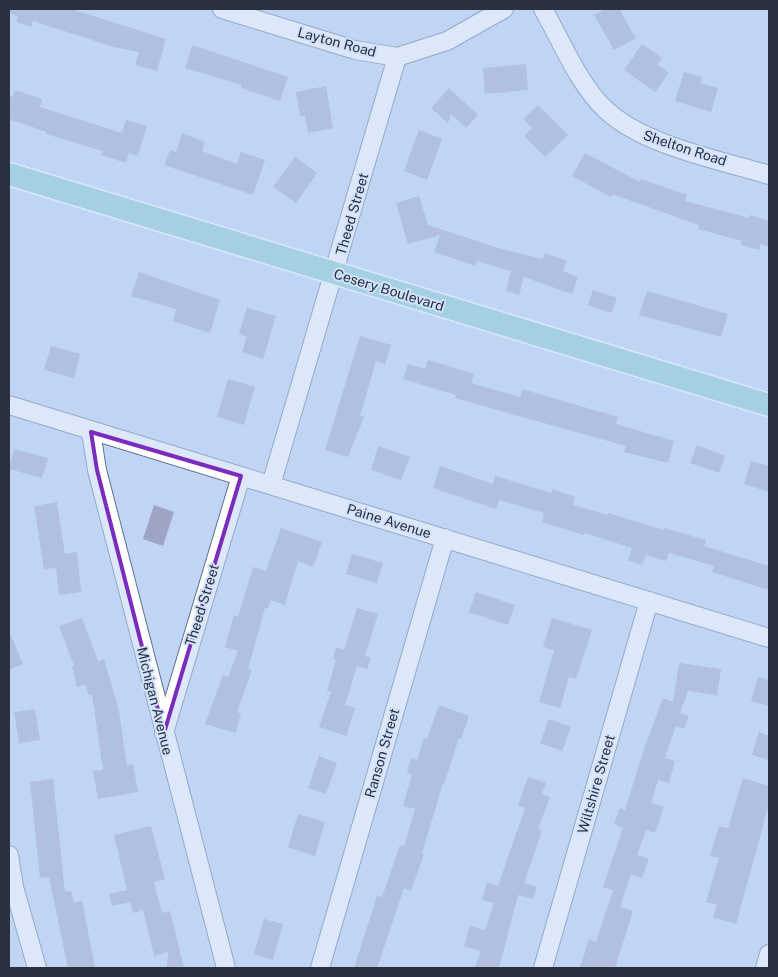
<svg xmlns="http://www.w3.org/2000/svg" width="778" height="977" viewBox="0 0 778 977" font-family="'Public Sans',sans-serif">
	<rect width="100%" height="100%" fill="#c0d5f6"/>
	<g fill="#9fa4c7">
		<path d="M9 9H71L166 39 157 71 135 65 139 52 114 47 33 21 31 27 16 22 18 16 9 13Z"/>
		<path d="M605 9H619L636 38 614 50 594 15Z"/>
		<path d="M642 44 662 58 657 64 669 73 655 92 624 70Z"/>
		<path d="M192 45 288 77 280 101 241 88 242 85 185 68Z"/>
		<path d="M526 64 528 90 485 94 483 68Z"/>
		<path d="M684 72 702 77 700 83 718 88 711 112 675 101Z"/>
		<path d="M326 86 333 128 308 133 305 116H300L296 92Z"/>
		<path d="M449 88 478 115 466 128 451 114 448 123 431 108Z"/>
		<path d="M15 90 42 99 40 107 122 133 126 120 147 126 138 156 129 153 126 163 101 155 103 151 46 134 47 132 9 119V96L12 97Z"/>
		<path d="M538 105 568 135 545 157 524 136 533 128 523 119Z"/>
		<path d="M419 130 442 139 427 180 404 171Z"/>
		<path d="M182 133 205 142 202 151 237 164 241 152 265 160 253 195 164 165 170 150 176 152Z"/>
		<path d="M585 153 640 182 641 179 687 195 685 201 749 218 750 215 769 221V247L761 244 759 250 741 245 742 241 698 229 699 225 612 194 611 197 572 176Z"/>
		<path d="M295 157 317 173 296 203 273 187Z"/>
		<path d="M419 196 428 225 498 248 543 259 545 253 567 261 563 271 578 277 572 294 524 277 519 295 506 291 511 271 477 261 476 266 434 252 440 235 408 244 396 203Z"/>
		<path d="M139 272 220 300 210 333 173 321 176 309 131 296Z"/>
		<path d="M593 290 617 298 611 313 588 305Z"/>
		<path d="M647 291 728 314 721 337 639 315Z"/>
		<path d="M247 308 276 316 263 359 242 352 247 337 239 334Z"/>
		<path d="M360 336 391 345 385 364 376 361 360 416 364 417 348 457 325 450Z"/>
		<path d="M51 346 80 354 74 378 44 370Z"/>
		<path d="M428 360 474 374 471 383 520 397 522 389 618 417 616 424 674 441 668 463 624 452 626 446 455 398 456 395 403 379 408 364 425 369Z"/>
		<path d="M228 379 255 387 244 425 217 417Z"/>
		<path d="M697 445 725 456 719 473 690 463Z"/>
		<path d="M378 446 410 457 401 480 371 470Z"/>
		<path d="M14 449 48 458 42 478 9 469Z"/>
		<path d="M751 461 769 466V492L744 484Z"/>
		<path d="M440 466 493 484 495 476 551 493 552 489 575 497 573 505 607 515 608 513 663 530 664 528 706 540 704 546 769 566V590L712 572 714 566 669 553 666 561 646 555 642 565 628 560 632 548 585 533 584 535 542 522 544 513 499 500 496 509 433 488Z"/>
		<path d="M57 502 65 554 77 552 81 592 59 595 56 568 44 569 34 506Z"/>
		<path d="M154 505 174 512 163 546 143 539Z"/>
		<path d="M281 528 322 542 313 567 298 561 285 605 271 600 268 608H265L248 669 252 670 237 712 241 713 236 733 205 724 223 675 228 677 238 651 225 647 234 615 238 617 253 567 266 571Z"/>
		<path d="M352 554 383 563 377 583 346 574Z"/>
		<path d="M476 592 515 605 508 625 469 612Z"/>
		<path d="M357 608 378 614 365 656 371 658 367 669 357 666 345 705 355 708 346 736 319 727 331 692 327 691 336 660 333 659 336 647 344 650Z"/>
		<path d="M82 618 98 661 104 659 119 711 127 765 133 764 138 792 98 799 93 771 103 770 92 694 88 695 86 685 77 687 72 667 74 666 59 626Z"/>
		<path d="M552 618 592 630 576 679 569 677 560 708 539 702 554 650 543 647Z"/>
		<path d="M9 631 23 664 9 670Z"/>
		<path d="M679 663 721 669 717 695 688 691 680 713 689 716 684 729 676 726 665 758 675 761 669 783 658 780 651 803 664 807 655 833 646 830 637 855 649 859 642 878 631 874 620 907 633 911 615 968H580L589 939 596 942 613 890 603 887 623 828 614 824 620 808 625 810 643 752 663 698 673 702Z"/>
		<path d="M758 677 769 680V706L751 701Z"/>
		<path d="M439 705 469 716 461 739 459 738 444 784 443 783 422 853 424 854 411 891 404 888 377 968H354L377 896 382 897 400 845 404 846 415 809 403 806 412 774 407 772 411 758 417 760 424 738 427 739Z"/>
		<path d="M35 709 40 740 19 743 14 712Z"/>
		<path d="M549 719 571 727 562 751 540 743Z"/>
		<path d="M759 732 769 736V760L752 755Z"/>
		<path d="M319 756 337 763 326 794 308 788Z"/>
		<path d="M528 777 546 783 542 794 550 797 538 829 542 831 524 883 537 887 533 899 518 895 499 968H475L481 951 464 946 470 926 485 930 494 903 482 900 487 882 498 886 525 808 518 806Z"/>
		<path d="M743 778 769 786V804L736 924 713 917 717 905 706 902 719 858 710 856 719 826 728 828Z"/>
		<path d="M53 779 65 892 71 891 74 903 82 901 95 968H68L49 877 40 878 30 782Z"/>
		<path d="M298 814 325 822 315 856 288 847Z"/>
		<path d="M151 826 165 879 154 882 162 913 170 911 184 968H167L168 952 154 956 143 910 133 913 130 902 112 906 109 894 127 890 114 835Z"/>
		<path d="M264 919 283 924 273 960 254 954Z"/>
	</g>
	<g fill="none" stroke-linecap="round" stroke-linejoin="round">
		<defs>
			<g id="minor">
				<path d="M222 9 355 50 397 57 447 41 504 9"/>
				<path d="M543 9C561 40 579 85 605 109 642 145 719 160 769 175"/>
				<path d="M9 405 769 638"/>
				<path d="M91 432 97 470 226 968"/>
				<path d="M271 485 397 57"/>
				<path d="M164 733 241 476"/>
				<path d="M9 855 14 887 37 968"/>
				<path d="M320 968 445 538"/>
				<path d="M543 968 649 601"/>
				<path d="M765 968 769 954"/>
			</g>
			<path id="major" d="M9 174 769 405"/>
		</defs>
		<use href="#minor" stroke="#5e718e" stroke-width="20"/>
		<use href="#major" stroke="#fff" stroke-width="25"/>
		<use href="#minor" stroke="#fff" stroke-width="18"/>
		<use href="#major" stroke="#86c7ca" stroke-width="22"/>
	</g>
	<path d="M0 0H778V977H0ZM91 432 241 476 164 733 97 470Z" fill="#c0d5f6" fill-opacity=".55" fill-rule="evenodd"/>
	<path fill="none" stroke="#7b2cbf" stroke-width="4" stroke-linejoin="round" d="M91 432 241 476 164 733 97 470Z"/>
	<g text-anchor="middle" stroke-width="4" stroke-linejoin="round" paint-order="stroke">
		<g font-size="14" fill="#29313e" stroke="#d1e2fc">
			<text transform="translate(337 42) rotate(15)" y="5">Layton Road</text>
			<text transform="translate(685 148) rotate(18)" y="5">Shelton Road</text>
			<text transform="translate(352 214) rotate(-74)" y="5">Theed Street</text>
			<text transform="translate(389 290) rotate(17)" y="5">Cesery Boulevard</text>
			<text transform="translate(389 521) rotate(17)" y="5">Paine Avenue</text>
			<text transform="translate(202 605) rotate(-73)" y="5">Theed Street</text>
			<text transform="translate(155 701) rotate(76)" y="5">Michigan Avenue</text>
			<text transform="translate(382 753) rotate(-74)" y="5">Ranson Street</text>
			<text transform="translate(596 784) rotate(-74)" y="5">Wiltshire Street</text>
		</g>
	</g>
	<rect width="778" height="977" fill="none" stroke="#29313e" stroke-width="20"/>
</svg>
